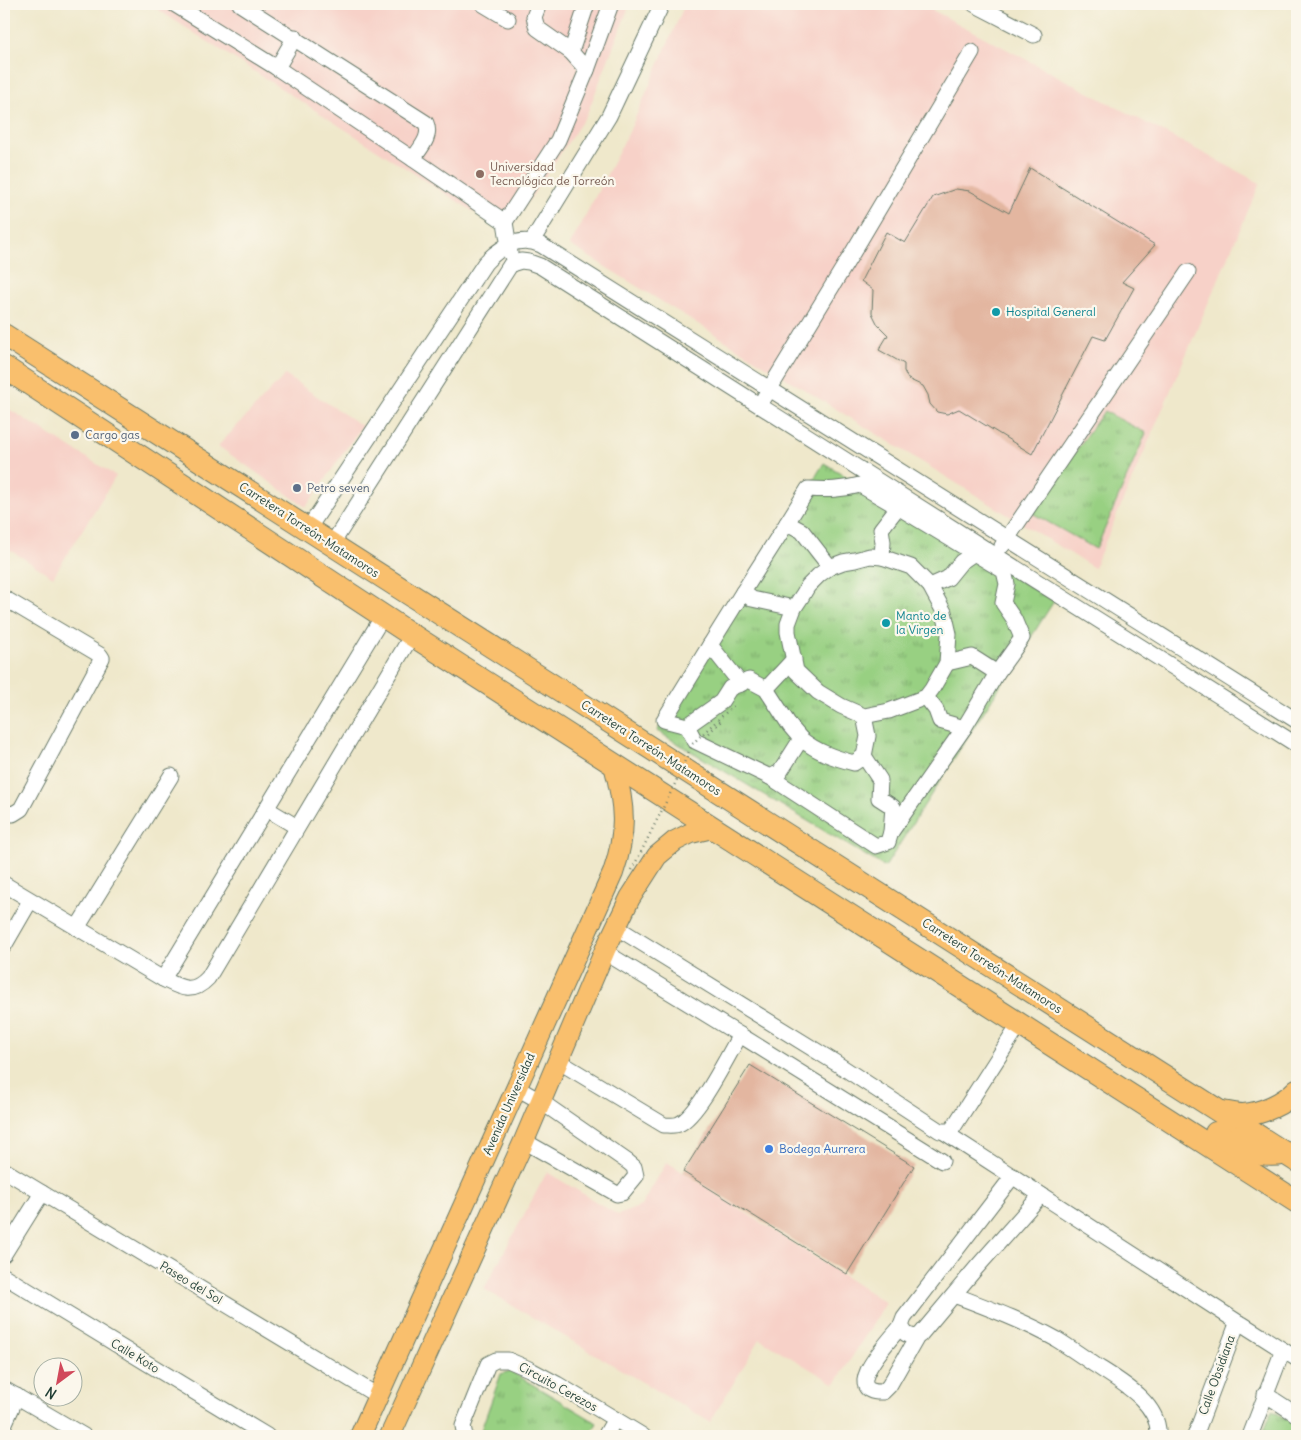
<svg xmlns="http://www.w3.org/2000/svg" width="1301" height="1440" viewBox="0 0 1301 1440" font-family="Delius,sans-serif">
	<defs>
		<pattern id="grass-tufts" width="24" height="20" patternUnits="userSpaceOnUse" patternTransform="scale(1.25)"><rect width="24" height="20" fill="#98d082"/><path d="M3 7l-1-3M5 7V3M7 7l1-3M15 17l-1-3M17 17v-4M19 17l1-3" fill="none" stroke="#7baa6b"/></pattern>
	</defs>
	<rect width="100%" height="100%" fill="#fbf7ec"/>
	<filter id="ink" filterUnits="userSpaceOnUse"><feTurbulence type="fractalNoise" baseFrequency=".02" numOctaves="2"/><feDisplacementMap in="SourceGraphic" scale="10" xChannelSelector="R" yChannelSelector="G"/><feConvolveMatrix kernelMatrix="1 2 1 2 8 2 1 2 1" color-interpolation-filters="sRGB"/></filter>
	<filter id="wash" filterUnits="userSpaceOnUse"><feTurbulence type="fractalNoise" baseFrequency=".0096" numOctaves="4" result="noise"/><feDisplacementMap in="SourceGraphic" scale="20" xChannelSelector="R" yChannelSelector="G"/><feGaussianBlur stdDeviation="1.12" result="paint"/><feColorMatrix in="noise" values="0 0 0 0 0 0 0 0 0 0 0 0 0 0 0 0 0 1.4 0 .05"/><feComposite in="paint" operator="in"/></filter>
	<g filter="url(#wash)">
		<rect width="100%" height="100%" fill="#efe8cb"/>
		<g fill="#f7d1c8">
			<path d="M149 4H630L587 114 507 233Z"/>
			<path d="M685 4H921L1260 183 1094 568 570 245 629 132Z"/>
			<path d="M285 375 362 426 306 507 218 446Z"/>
			<path d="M4 406 116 476 53 577 4 546Z"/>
			<path d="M667 1162 886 1303 835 1384 760 1339 710 1422 484 1289 547 1172 618 1215 641 1206Z"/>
		</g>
		<g fill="url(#grass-tufts)" stroke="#5c865b">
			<path d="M1104 411 1146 433 1096 549 1032 513Z"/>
			<path d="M824 463 1054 601 885 867 657 731Z"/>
			<path d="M510 1371 597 1423 589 1436H485L480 1433 501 1374Z"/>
			<path d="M1272 1410 1297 1426V1436H1262Z"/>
		</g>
		<g id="blocks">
			<g fill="#e3b6a0">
				<path d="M1030 168 1155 245 1122 282 1134 288 1105 340 1093 336 1032 454 959 409 947 414 937 412 930 404 928 395 923 386 908 379 904 371V364L879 350 888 335 878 325 872 313 873 290 861 281 886 232 905 243 933 197 956 189 970 191 1009 213Z"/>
				<path d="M750 1065 914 1166 847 1274 683 1172Z"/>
			</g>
		</g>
	</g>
	<g filter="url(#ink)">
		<use href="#blocks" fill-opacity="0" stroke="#687969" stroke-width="1"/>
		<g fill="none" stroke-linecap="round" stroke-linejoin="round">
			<defs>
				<g id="minor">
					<path d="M174 4 277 68 413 159"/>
					<path d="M240 4 426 123C432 137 420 148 413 159L505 222 510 253"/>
					<path d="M483 4 508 19"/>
					<path d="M539 4 534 17 537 28 571 52 587 70"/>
					<path d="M974 4 1034 35"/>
					<path d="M571 52 587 4"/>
					<path d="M277 68 295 37"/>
					<path d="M505 222 558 140 587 70 611 4"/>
					<path d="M532 241 609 116 662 4"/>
					<path d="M764 398 853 252 972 52"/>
					<path d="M898 507 969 550"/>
					<path d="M787 523 808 489C827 490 842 490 860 485L898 507 881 529 883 542 882 557"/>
					<path d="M308 529 485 263C501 246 519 235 541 245L1297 721"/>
					<path d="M332 544 511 264 521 261 529 262 540 266 995 555 1297 745"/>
					<path d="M1002 546 1188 272"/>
					<path d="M930 586 948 578 961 562 974 553 1004 571 1007 584 1003 603 1014 619 1022 638 997 673"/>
					<path d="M743 592 787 523 802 531 830 567"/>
					<path d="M4 598 100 655 102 658 21 809 13 814 4 812"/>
					<path d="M710 645 743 592 752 599 794 608"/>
					<path d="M947 663 972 657 997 673 964 728"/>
					<path d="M766 689 794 659"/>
					<path d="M687 726 664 720 710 645 741 684"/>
					<path d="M864 756 854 763C835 758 817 752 801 739L780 772 770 777 876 846 888 842 891 832 893 807 879 798 880 780 864 756 868 736 864 716 841 706 818 692 796 671 788 632V624L794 608 802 596 808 586 819 575 830 567 843 562 855 560 870 556 882 557 911 567 930 586 944 612 949 634 947 663 932 689 926 697 889 711 864 716"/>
					<path d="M770 777 695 741 687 726 721 702 730 688 749 680 766 689 790 726 801 739"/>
					<path d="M267 809 297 827"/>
					<path d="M891 832 964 728 940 721 936 710 926 697"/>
					<path d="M4 884 163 979C181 988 192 995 208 978L412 635"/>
					<path d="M616 927 836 1063 940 1131H951L1019 1025"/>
					<path d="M77 928 171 776"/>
					<path d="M4 946 30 901"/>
					<path d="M163 979 383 616"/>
					<path d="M740 1035 942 1161"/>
					<path d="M558 1061 664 1125C669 1125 675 1126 679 1124 699 1115 728 1055 740 1035L616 959 605 950"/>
					<path d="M517 1088 540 1101 628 1162 634 1167 636 1176 622 1193 617 1194 524 1141"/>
					<path d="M944 1132 1239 1323"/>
					<path d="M4 1170 378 1396"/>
					<path d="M1013 1176 904 1318 901 1326 906 1334 914 1337 920 1335 977 1267 1041 1195"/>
					<path d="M4 1254 42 1193"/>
					<path d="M4 1276 267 1436"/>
					<path d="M954 1295C988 1308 1024 1321 1056 1339 1069 1347 1082 1356 1095 1365 1118 1380 1161 1403 1158 1436"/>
					<path d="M901 1326C892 1338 837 1394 883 1392L889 1386 917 1337"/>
					<path d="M4 1389 84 1436"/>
					<path d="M1265 1394 1297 1415"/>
					<path d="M4 1425 17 1396"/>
					<path d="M465 1436 463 1426 488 1364 496 1360H508L529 1369 557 1384 643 1436"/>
					<path d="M605 1436 615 1419"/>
					<path d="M1195 1436 1237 1324H1242L1297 1359"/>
					<path d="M1250 1436 1283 1350"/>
				</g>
				<g id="major">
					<path d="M360 1436 613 873C627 832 625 806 614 765"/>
					<path d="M390 1436 524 1141 605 950 630 898 657 856 675 841 691 833 712 828"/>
				</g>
				<g id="highway">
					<path d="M4 335 1297 1161"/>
					<path d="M4 367 412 635 1297 1202"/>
					<path d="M1223 1112C1229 1113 1236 1115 1243 1115 1261 1114 1285 1103 1297 1090"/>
					<path d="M1216 1133C1238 1146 1258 1160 1286 1153"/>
				</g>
			</defs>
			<use href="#minor" stroke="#687969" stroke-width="17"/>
			<use href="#major" stroke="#687969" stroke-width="22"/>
			<use href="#highway" stroke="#687969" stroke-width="24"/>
			<path stroke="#687969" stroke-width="2.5" stroke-dasharray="1 4" stroke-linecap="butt" d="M709 733 723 719"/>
			<use href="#minor" stroke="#fff" stroke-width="15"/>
			<use href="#major" stroke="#f9bf6d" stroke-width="20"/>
			<use href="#highway" stroke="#f9bf6d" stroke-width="22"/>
			<path stroke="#687969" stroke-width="2.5" stroke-dasharray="1 4" stroke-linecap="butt" d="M632 870 675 784 692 744 736 703"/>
		</g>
	</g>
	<circle fill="#8d6e63" stroke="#fbf7ec" stroke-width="2" cx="480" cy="174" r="5"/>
	<g fill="#0f9aa8" stroke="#fbf7ec" stroke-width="2">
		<circle cx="996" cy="312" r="5"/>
		<circle cx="886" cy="623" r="5"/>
	</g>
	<g fill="#5c6f8a" stroke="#fbf7ec" stroke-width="2">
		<circle cx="75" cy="435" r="5"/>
		<circle cx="297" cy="488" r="5"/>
	</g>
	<circle fill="#3f7fe0" stroke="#fbf7ec" stroke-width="2" cx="769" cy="1149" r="5"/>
	<g text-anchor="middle" stroke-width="4.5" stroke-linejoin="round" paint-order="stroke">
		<g font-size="12" fill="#785e54" stroke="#fbf7ec" text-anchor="start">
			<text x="490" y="171">Universidad<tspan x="490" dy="14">Tecnológica de Torreón</tspan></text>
		</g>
		<g font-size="12" fill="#0d838f" stroke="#fbf7ec" text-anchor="start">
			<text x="1006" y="316">Hospital General</text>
			<text x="896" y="620">Manto de<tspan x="896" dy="14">la Virgen</tspan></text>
		</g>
		<g font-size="12" fill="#4e5e75" stroke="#fbf7ec" text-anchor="start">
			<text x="85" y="439">Cargo gas</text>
			<text x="307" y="492">Petro seven</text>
		</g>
		<g font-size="12" fill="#1f3d34" stroke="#fbf7ec">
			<text transform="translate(309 530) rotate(33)" y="4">Carretera Torreón-Matamoros</text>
			<text transform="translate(651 748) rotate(33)" y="4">Carretera Torreón-Matamoros</text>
			<text transform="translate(992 966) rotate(33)" y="4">Carretera Torreón-Matamoros</text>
			<text transform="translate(509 1104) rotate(-66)" y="4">Avenida Universidad</text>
			<text transform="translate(191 1283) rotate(31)" y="4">Paseo del Sol</text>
			<text transform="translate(135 1356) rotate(31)" y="4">Calle Koto</text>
			<text transform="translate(1217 1375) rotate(-70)" y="4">Calle Obsidiana</text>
			<text transform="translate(558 1387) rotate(29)" y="4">Circuito Cerezos</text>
		</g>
		<g font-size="12" fill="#366cbe" stroke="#fbf7ec" text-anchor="start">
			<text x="779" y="1153">Bodega Aurrera</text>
		</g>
	</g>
	<rect width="1301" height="1440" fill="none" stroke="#fbf7ec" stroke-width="20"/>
	<g transform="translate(58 1382) rotate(212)"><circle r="24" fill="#fbf7ec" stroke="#a3ada2"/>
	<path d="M0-4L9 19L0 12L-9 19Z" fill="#d1495b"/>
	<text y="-8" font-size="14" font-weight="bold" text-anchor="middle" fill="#1f3d34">N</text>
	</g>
</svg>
